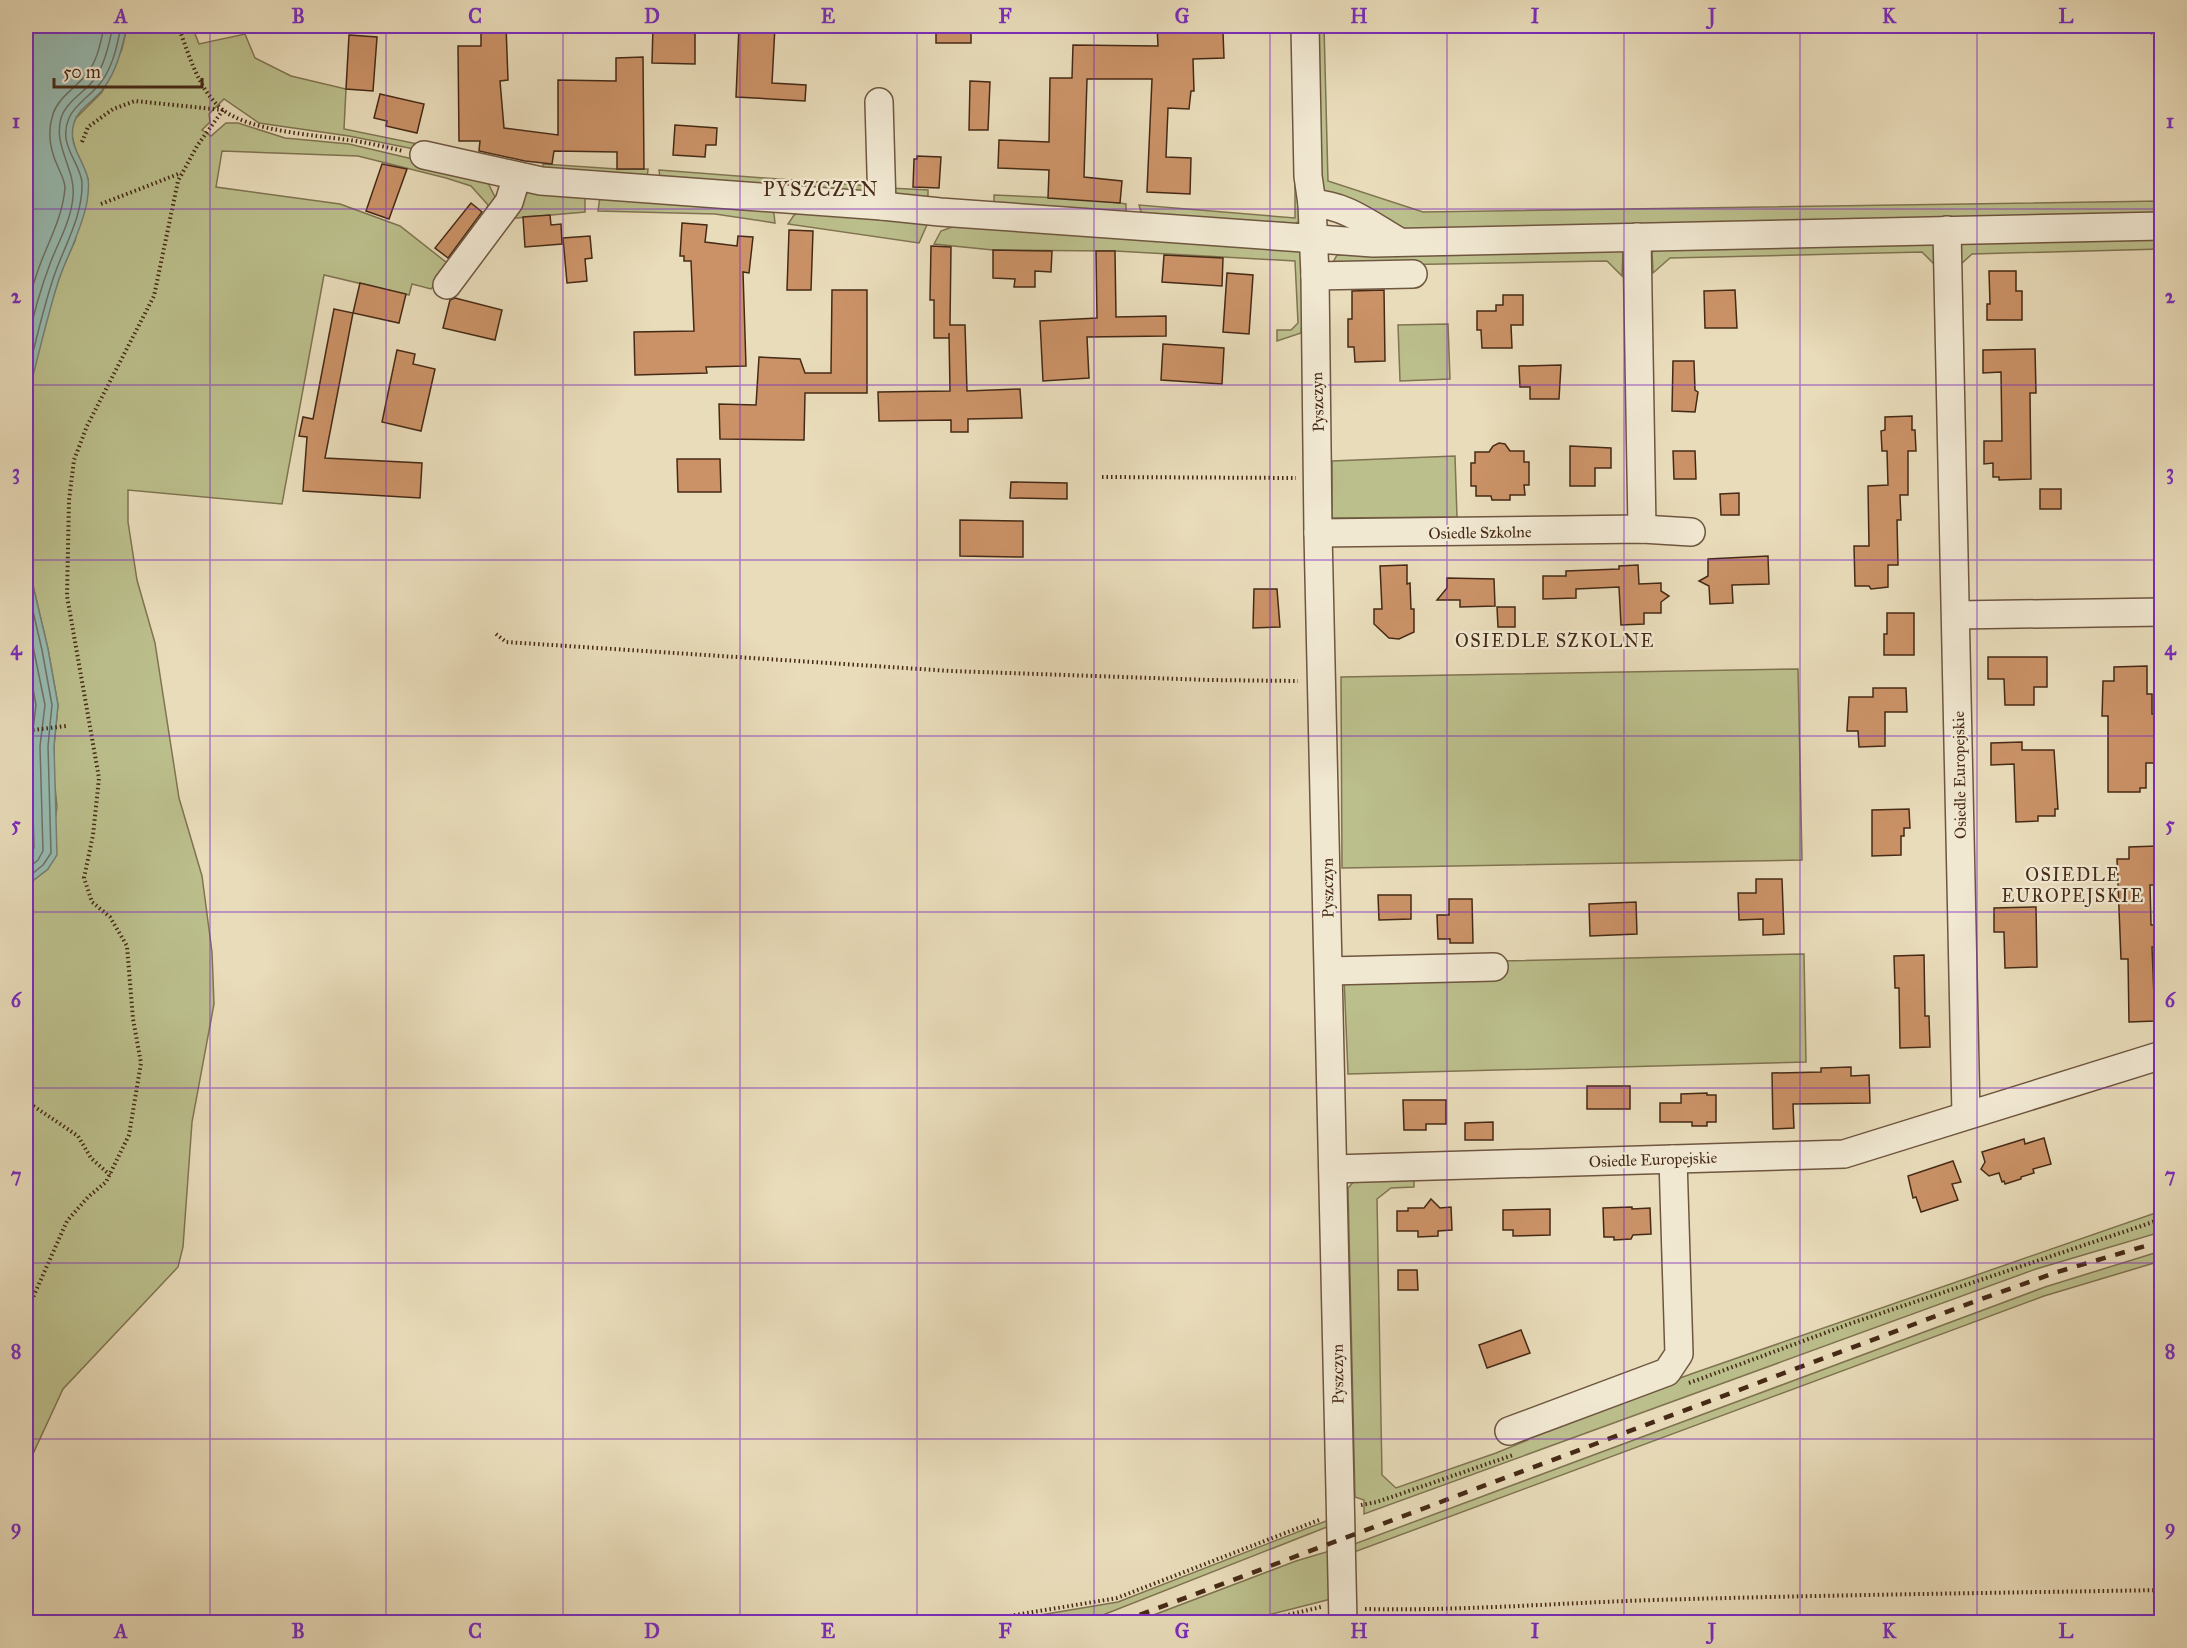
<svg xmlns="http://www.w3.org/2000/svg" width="2187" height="1648" viewBox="0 0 2187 1648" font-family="'IM FELL Great Primer',serif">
	<rect width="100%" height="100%" fill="#e9dcba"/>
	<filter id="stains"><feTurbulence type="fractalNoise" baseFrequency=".00333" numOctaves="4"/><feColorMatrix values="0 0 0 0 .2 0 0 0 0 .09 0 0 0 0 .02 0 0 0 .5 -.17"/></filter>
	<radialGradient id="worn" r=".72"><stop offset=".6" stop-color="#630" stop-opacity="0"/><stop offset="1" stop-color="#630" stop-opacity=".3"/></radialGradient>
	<g fill="#bbbf8c" stroke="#807451" stroke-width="1.5">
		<path d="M127 26H192L199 44 245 34 255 58 291 76 346 89 344 129 447 150 434 153 349 136 259 123 224 99 209 114 210 122 202 130 211 136 226 123H238L285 138 349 144 468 172 486 179 498 203 484 214 488 205 471 186 446 178 358 156 222 151 216 187 340 204 400 226 451 266 431 289 412 284 409 295 324 275 282 504 128 490V522L137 580 155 643 179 798 202 876 212 952 214 1004 192 1122 183 1247 178 1267 63 1389 26 1469V886L48 869 57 807 54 777V746L58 705 48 649 26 556V403L47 315 63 267 75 241 88 179 77 155 71 132 74 120 102 92 122 49Z"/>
		<path d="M1313 26H1324L1328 181 1423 212 2161 201V217L1400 229 1326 192 1317 182Z"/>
		<path d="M1295 98 1302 214 1298 222 1290 227 1142 215 1139 205 1295 218Z"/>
		<path d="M543 164 617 169H648L647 179 543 172Z"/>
		<path d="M659 170 872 186 871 198 660 178Z"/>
		<path d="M889 188 928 190V203L898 200Z"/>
		<path d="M530 190 585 195V212L504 219Z"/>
		<path d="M994 195 1083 199 1120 203 1126 204V211L1120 216 994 208Z"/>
		<path d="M600 197 767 206 774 214 775 223 715 214 598 211Z"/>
		<path d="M808 209 930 218 919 243 788 224 794 215Z"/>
		<path d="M960 224 1300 250 1307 262 1301 333 1277 341V330H1291L1298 323 1295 261 1115 251 993 250 934 244 941 231Z"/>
		<path d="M2161 237V249L1972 254 1961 264 1957 248 1964 240Z"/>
		<path d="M1928 241 1934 246V264L1922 252 1670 258 1653 273 1652 252 1664 248Z"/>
		<path d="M1618 246 1623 252 1622 276 1607 261 1331 266 1337 255Z"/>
		<path d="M1448 324 1450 379 1400 381 1398 325Z"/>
		<path d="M1455 456 1457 517 1332 518V461Z"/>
		<path d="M1798 669 1802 860 1342 868 1341 677Z"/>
		<path d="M1804 954 1806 1062 1348 1074 1344 977 1500 961Z"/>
		<path d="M1414 1177V1187L1391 1188 1377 1199 1382 1475 1396 1488 1496 1453 1528 1440 1534 1432 1691 1374 2161 1211V1232L2036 1269 1364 1514V1500L1355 1497 1348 1188 1356 1179Z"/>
		<path d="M2161 1251V1261L2044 1296 1349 1554V1546L2045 1287Z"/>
		<path d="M1326 1521 1332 1525 1085 1622H998L1118 1602Z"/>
		<path d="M1333 1550 1331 1597 1327 1600 1241 1622H1135L1296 1561Z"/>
	</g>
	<g fill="#97bbb2" stroke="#778174" stroke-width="1.5">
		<path d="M26 26H127C122 48 117 71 103 89 95 101 78 108 74 123 67 145 84 160 88 179 89 185 88 196 87 202 82 229 68 254 59 279 46 320 37 362 26 403Z"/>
		<path d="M26 556 48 649 58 705 54 746 57 855 48 869 26 886Z"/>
	</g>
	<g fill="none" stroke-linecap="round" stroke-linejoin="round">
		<g stroke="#6e7264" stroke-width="1.5">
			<path d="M26 309C31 292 36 274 43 257 52 235 63 213 65 188 65 181 61 174 58 167 50 150 47 132 53 114 58 98 74 89 85 76 97 63 101 42 104 26"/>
			<path d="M26 349C32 319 40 290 51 261 59 241 71 220 73 197 76 169 53 147 61 118 66 102 83 93 93 81 105 65 109 44 113 26"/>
			<path d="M26 380C35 346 42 312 53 279 63 248 83 217 82 183 81 163 57 145 69 118 74 106 87 98 96 88 112 72 117 47 121 26"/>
			<path d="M26 581 42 650 52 705 48 746 51 853 43 865 26 879"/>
			<path d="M26 612 45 705 40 746 43 851 38 860 26 870"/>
			<path d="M26 651 36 705 31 746 34 848 26 858"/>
		</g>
	</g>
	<g fill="#cb9267" stroke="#462a16" stroke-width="1.5">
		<path d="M481 26H506L508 80 500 81 504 128 558 135V80L616 81V58L643 57 644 169H617V152L554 151 552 164 525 161 479 151 480 141H459L458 46H481Z"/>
		<path d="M653 26H695V64L652 63Z"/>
		<path d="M739 26H775L772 83 806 85 805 101 736 97Z"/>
		<rect x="936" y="26" width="35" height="17"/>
		<path d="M1157 26H1174V33L1223 32 1224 58 1193 59 1194 91H1191L1189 109 1168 108 1166 157 1191 158 1190 194 1147 192 1152 79H1087L1084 177 1122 181 1120 203 1048 198 1049 170 998 168 999 140 1049 142 1050 78H1072L1073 45 1158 46Z"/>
		<path d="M349 35 377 37 373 91 346 89Z"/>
		<path d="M970 81 990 82 988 130H969Z"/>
		<path d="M380 94 424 104 417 133 386 126 387 121 374 118Z"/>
		<path d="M675 125 717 128 716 145H706L705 157 673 155Z"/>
		<path d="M917 156 941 157 939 188 913 187 914 159H917Z"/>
		<path d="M382 164 407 169 389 219 366 211Z"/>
		<path d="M471 203 482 212 448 258 435 248Z"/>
		<path d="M550 215 551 225 561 224 562 244 525 247 523 217Z"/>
		<path d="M682 223 707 225 705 242 737 246 738 236 753 237 749 273 743 272 746 366 706 367 707 373 635 375 634 332 694 331 691 261H684V256H680Z"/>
		<path d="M789 230 813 231 811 290H787Z"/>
		<path d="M590 236 592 258 585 259 587 281 567 283 563 238Z"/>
		<path d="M931 246 951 247 950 325H965L967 391 1020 389 1022 418 968 419V432H951V420L879 421 878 392 950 391 949 333V338H934V300H930Z"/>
		<path d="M993 250 1052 251 1051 272 1035 271V287H1014L1015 279 993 278Z"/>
		<path d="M1096 251H1115L1116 317 1166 316V336L1087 337 1089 378 1043 381 1040 321 1097 318Z"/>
		<path d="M1164 255 1223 258 1222 286 1162 282Z"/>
		<path d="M1989 271H2016V291H2022V320H1987V304H1990Z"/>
		<path d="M1227 273 1253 275 1249 334 1223 332Z"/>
		<path d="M360 283 406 294 399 323 353 313Z"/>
		<path d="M832 290H867V393H805L804 440 720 439 719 404 756 405 759 357 800 359 805 373H831Z"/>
		<path d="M1384 290 1385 361 1355 362 1354 347H1348V319H1352V291Z"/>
		<path d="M1735 290 1737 328H1705L1704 291Z"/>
		<path d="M1503 295H1523V325H1511L1512 348H1482L1481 330H1477V311H1496V305H1503Z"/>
		<path d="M455 298 502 310 495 340 443 328 450 300Z"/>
		<path d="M334 309 353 313 325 458 422 463 420 498 303 491 307 437 299 436 303 417 313 419Z"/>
		<path d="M1163 344 1224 348 1222 384 1161 380Z"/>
		<path d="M2035 349 2036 393H2030L2031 479 1999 480V477H1993V463L1984 464V441H2002L2001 372 1983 373V350Z"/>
		<path d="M397 350 415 354 413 364 435 369 421 431 382 422Z"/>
		<path d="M1673 361H1694L1695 390 1698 392 1695 412 1672 411Z"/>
		<path d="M1561 365 1559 399H1530V387H1520L1519 366Z"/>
		<path d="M1912 416V430H1915L1916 451H1908V495H1900L1901 520H1897L1898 565H1888V587L1871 589 1869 586H1855L1854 546H1869L1868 486 1888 485 1887 451H1882L1881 431 1885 430V417Z"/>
		<path d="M1499 443 1505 444 1510 451H1524V462H1529V485H1524L1525 495H1510V500H1492L1491 496H1476V486H1471V463H1475V452H1489L1493 446Z"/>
		<path d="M1570 446 1611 448V468H1595V486H1570Z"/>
		<path d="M1673 451H1695L1696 479H1674Z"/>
		<path d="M677 459H720L721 492H678Z"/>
		<path d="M1011 482 1067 483V499L1010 498Z"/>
		<rect x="2040" y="489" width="21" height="20"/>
		<path d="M1739 493V515H1721L1720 494Z"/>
		<path d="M960 520 1023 521V557L960 556Z"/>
		<path d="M1768 556 1769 584 1732 585 1733 603 1710 604 1709 586 1699 581 1708 576V559Z"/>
		<path d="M1407 565V584L1410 583 1411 609H1414V632L1399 639 1389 638 1374 624V609H1382L1380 566Z"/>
		<path d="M1638 565 1639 584 1661 583V591L1669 596 1661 602V613H1644V624L1621 625 1619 587 1576 589V598L1543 599V576H1566V571L1619 569V566Z"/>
		<path d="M1447 578 1494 579 1495 606 1460 607V600H1437L1447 588Z"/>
		<path d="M1254 589H1277L1280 627 1253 628Z"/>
		<path d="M1497 607H1515V627H1498Z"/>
		<path d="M1887 613H1914V655H1884V634H1887Z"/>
		<path d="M1988 657H2047V687H2034V705H2005L2004 679H1988Z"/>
		<path d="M2147 666V694H2152V714H2154L2157 742H2161V763H2146V788H2140V792H2108V716H2102L2103 681H2114V667Z"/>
		<path d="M1873 688H1906L1907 712H1885V746L1859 747 1858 731H1847L1849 697H1873Z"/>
		<path d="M2022 742V750H2054L2058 809H2055V816H2038V821L2016 822 2014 764 1991 765V743Z"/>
		<path d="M1909 809 1910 828H1904V836H1901V855L1872 856V810Z"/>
		<path d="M2157 846 2158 885H2150L2151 925H2156V947H2152L2155 1021 2129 1022 2128 959H2121L2117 859H2129V847Z"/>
		<path d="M1756 879H1782L1784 934 1763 935V919L1739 920 1738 893H1756Z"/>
		<path d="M1378 895H1411V919L1379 920Z"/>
		<path d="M1449 899H1472L1473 943H1450V939H1438L1437 915H1449Z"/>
		<path d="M1636 902 1637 934 1590 936 1589 904Z"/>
		<path d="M2036 907 2037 967 2005 968 2004 932H1994V908Z"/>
		<path d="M1924 955 1925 1016H1929L1930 1047 1900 1048 1899 988H1895L1894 956Z"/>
		<path d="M1851 1067V1076L1869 1075 1870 1103 1793 1104 1794 1128 1773 1129 1772 1073 1821 1072V1068Z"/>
		<rect x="1587" y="1086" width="43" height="23"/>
		<path d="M1707 1093V1095H1716V1122H1707V1126H1692V1122H1660V1103H1681V1094Z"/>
		<path d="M1403 1100H1446V1124H1426V1130H1404Z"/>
		<path d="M1493 1122V1140H1465V1123Z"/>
		<path d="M2044 1138 2051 1164 2033 1169 2034 1173 2021 1177V1179L2005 1184 2004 1181 2002 1182 1999 1173 1989 1176 1981 1169 1985 1162 1982 1152 2024 1139 2025 1144Z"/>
		<path d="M1953 1161 1961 1182 1952 1184 1958 1200 1921 1212 1916 1197 1913 1198 1908 1176Z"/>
		<path d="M1431 1199 1440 1208 1451 1207 1452 1230 1438 1231V1236L1418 1237V1231H1397V1211H1408V1208H1424Z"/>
		<path d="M1632 1207V1209L1650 1208 1651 1234 1633 1235 1631 1239 1614 1240V1237H1604L1603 1208Z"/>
		<path d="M1550 1209V1235L1513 1236V1230H1503V1210Z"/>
		<path d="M1398 1270H1417L1418 1290H1398Z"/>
		<path d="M1521 1330 1530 1353 1487 1368 1479 1345Z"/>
	</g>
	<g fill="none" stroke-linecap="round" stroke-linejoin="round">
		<defs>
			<g id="minor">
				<path d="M1305 26 1308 176 1312 204 1315 276 1318 533 1343 1622"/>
				<path d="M879 102 882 206"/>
				<path d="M424 155 541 181 882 206 940 212 1373 243 2162 226"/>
				<path d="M1312 204C1343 203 1372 226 1398 241"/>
				<path d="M1947 230 1966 1115"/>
				<path d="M1637 237 1642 529"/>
				<path d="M1315 276 1413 274"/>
				<path d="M447 285 509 202 517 176"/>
				<path d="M1318 533 1642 529 1691 532"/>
				<path d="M1956 615 2162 612"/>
				<path d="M1329 971 1494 967"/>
				<path d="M1333 1169 1844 1154 2162 1055"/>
				<path d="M1509 1431 1667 1372 1679 1354 1673 1159"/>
			</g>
		</defs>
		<use href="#minor" stroke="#6f563f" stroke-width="30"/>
		<g stroke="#462a16" stroke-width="4" stroke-dasharray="1.5 3" stroke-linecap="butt">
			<path d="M178 26C189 54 198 90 223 110 250 131 315 135 348 140 366 142 385 147 403 151"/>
			<path d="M82 142 88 127 113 109 135 101 223 110"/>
			<path d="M101 204 181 173"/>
			<path d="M1102 477 1296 478"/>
			<path d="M496 634 506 642 951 671 1209 680 1298 681"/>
			<path d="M33 730 66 726"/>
			<path d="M26 1101 78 1136 91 1158 110 1175"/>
			<path d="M26 1313 67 1221 88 1197 106 1182 129 1135 141 1063 133 1019 127 946 110 917 92 902 84 878 93 835 99 778 67 596 69 500 74 460 87 426 154 296 178 181 197 146 223 110"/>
			<path d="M1689 1383 1852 1323 2162 1219"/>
			<path d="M1361 1505 1377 1502 1513 1455"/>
			<path d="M1365 1609C1461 1611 1558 1603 1654 1600 1823 1595 1992 1593 2162 1590"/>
			<path d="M974 1622 1117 1598 1319 1520"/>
			<path d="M1258 1622 1321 1607"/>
		</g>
		<use href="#minor" stroke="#f1e8d2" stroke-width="27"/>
		<g stroke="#462a16" stroke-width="4.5" stroke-dasharray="10 10" stroke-linecap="butt">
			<path d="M2146 26 2162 43"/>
			<path d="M1121 1622 1976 1301 2057 1272 2162 1241"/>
		</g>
	</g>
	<path fill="none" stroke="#7b2cbf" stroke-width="1.5" stroke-opacity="0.55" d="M210 26V1622M386 26V1622M563 26V1622M740 26V1622M917 26V1622M1094 26V1622M1270 26V1622M1447 26V1622M1624 26V1622M1800 26V1622M1977 26V1622M26 209H2162M26 385H2162M26 560H2162M26 736H2162M26 912H2162M26 1088H2162M26 1263H2162M26 1439H2162"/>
	<g text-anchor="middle" stroke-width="4.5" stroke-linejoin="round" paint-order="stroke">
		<g font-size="16" fill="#462a16" stroke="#f1e8d2">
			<text transform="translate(1317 402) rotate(-92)" y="6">Pyszczyn</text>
			<text transform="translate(1480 532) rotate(-1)" y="6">Osiedle Szkolne</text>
			<text transform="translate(1959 775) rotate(-91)" y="6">Osiedle Europejskie</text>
			<text transform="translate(1327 888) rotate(-91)" y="6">Pyszczyn</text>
			<text transform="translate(1653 1159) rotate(-2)" y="6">Osiedle Europejskie</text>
			<text transform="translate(1337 1374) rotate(-91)" y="6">Pyszczyn</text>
		</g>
		<g font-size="18" letter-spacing="1.5" fill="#462a16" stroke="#f1e8d2">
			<text x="1555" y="647">OSIEDLE SZKOLNE</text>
			<text x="2073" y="881">OSIEDLE<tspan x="2073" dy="21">EUROPEJSKIE</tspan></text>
		</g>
		<g font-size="20" letter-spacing="1.5" fill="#462a16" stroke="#f1e8d2">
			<text x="821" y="196">PYSZCZYN</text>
		</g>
	</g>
	<rect width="2187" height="1648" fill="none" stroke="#e9dcba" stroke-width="66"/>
	<path d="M54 78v9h148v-9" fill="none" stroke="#462a16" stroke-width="3"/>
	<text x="63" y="78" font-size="18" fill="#462a16" stroke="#f1e8d2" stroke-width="4.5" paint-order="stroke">50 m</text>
	<rect x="33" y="33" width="2121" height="1582" fill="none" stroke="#7b2cbf" stroke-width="2"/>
	<g font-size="20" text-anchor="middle" font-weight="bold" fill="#7b2cbf">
		<text x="121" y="23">A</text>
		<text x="298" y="23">B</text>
		<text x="475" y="23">C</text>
		<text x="652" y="23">D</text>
		<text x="828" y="23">E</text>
		<text x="1005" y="23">F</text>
		<text x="1182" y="23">G</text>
		<text x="1359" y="23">H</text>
		<text x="1535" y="23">I</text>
		<text x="1712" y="23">J</text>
		<text x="1889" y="23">K</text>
		<text x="2066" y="23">L</text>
		<text x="16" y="128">1</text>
		<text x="2170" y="128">1</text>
		<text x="16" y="303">2</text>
		<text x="2170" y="303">2</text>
		<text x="16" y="479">3</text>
		<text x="2170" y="479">3</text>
		<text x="16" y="655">4</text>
		<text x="2170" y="655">4</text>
		<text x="16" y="831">5</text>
		<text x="2170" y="831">5</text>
		<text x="16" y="1007">6</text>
		<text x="2170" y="1007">6</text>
		<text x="16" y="1182">7</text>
		<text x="2170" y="1182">7</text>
		<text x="16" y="1358">8</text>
		<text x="2170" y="1358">8</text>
		<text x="16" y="1534">9</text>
		<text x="2170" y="1534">9</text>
		<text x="121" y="1638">A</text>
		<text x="298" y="1638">B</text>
		<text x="475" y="1638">C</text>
		<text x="652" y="1638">D</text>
		<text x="828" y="1638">E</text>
		<text x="1005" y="1638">F</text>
		<text x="1182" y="1638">G</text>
		<text x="1359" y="1638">H</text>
		<text x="1535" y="1638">I</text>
		<text x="1712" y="1638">J</text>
		<text x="1889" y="1638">K</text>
		<text x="2066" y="1638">L</text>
	</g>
	<rect width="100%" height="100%" filter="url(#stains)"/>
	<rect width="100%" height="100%" fill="url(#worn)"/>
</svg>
